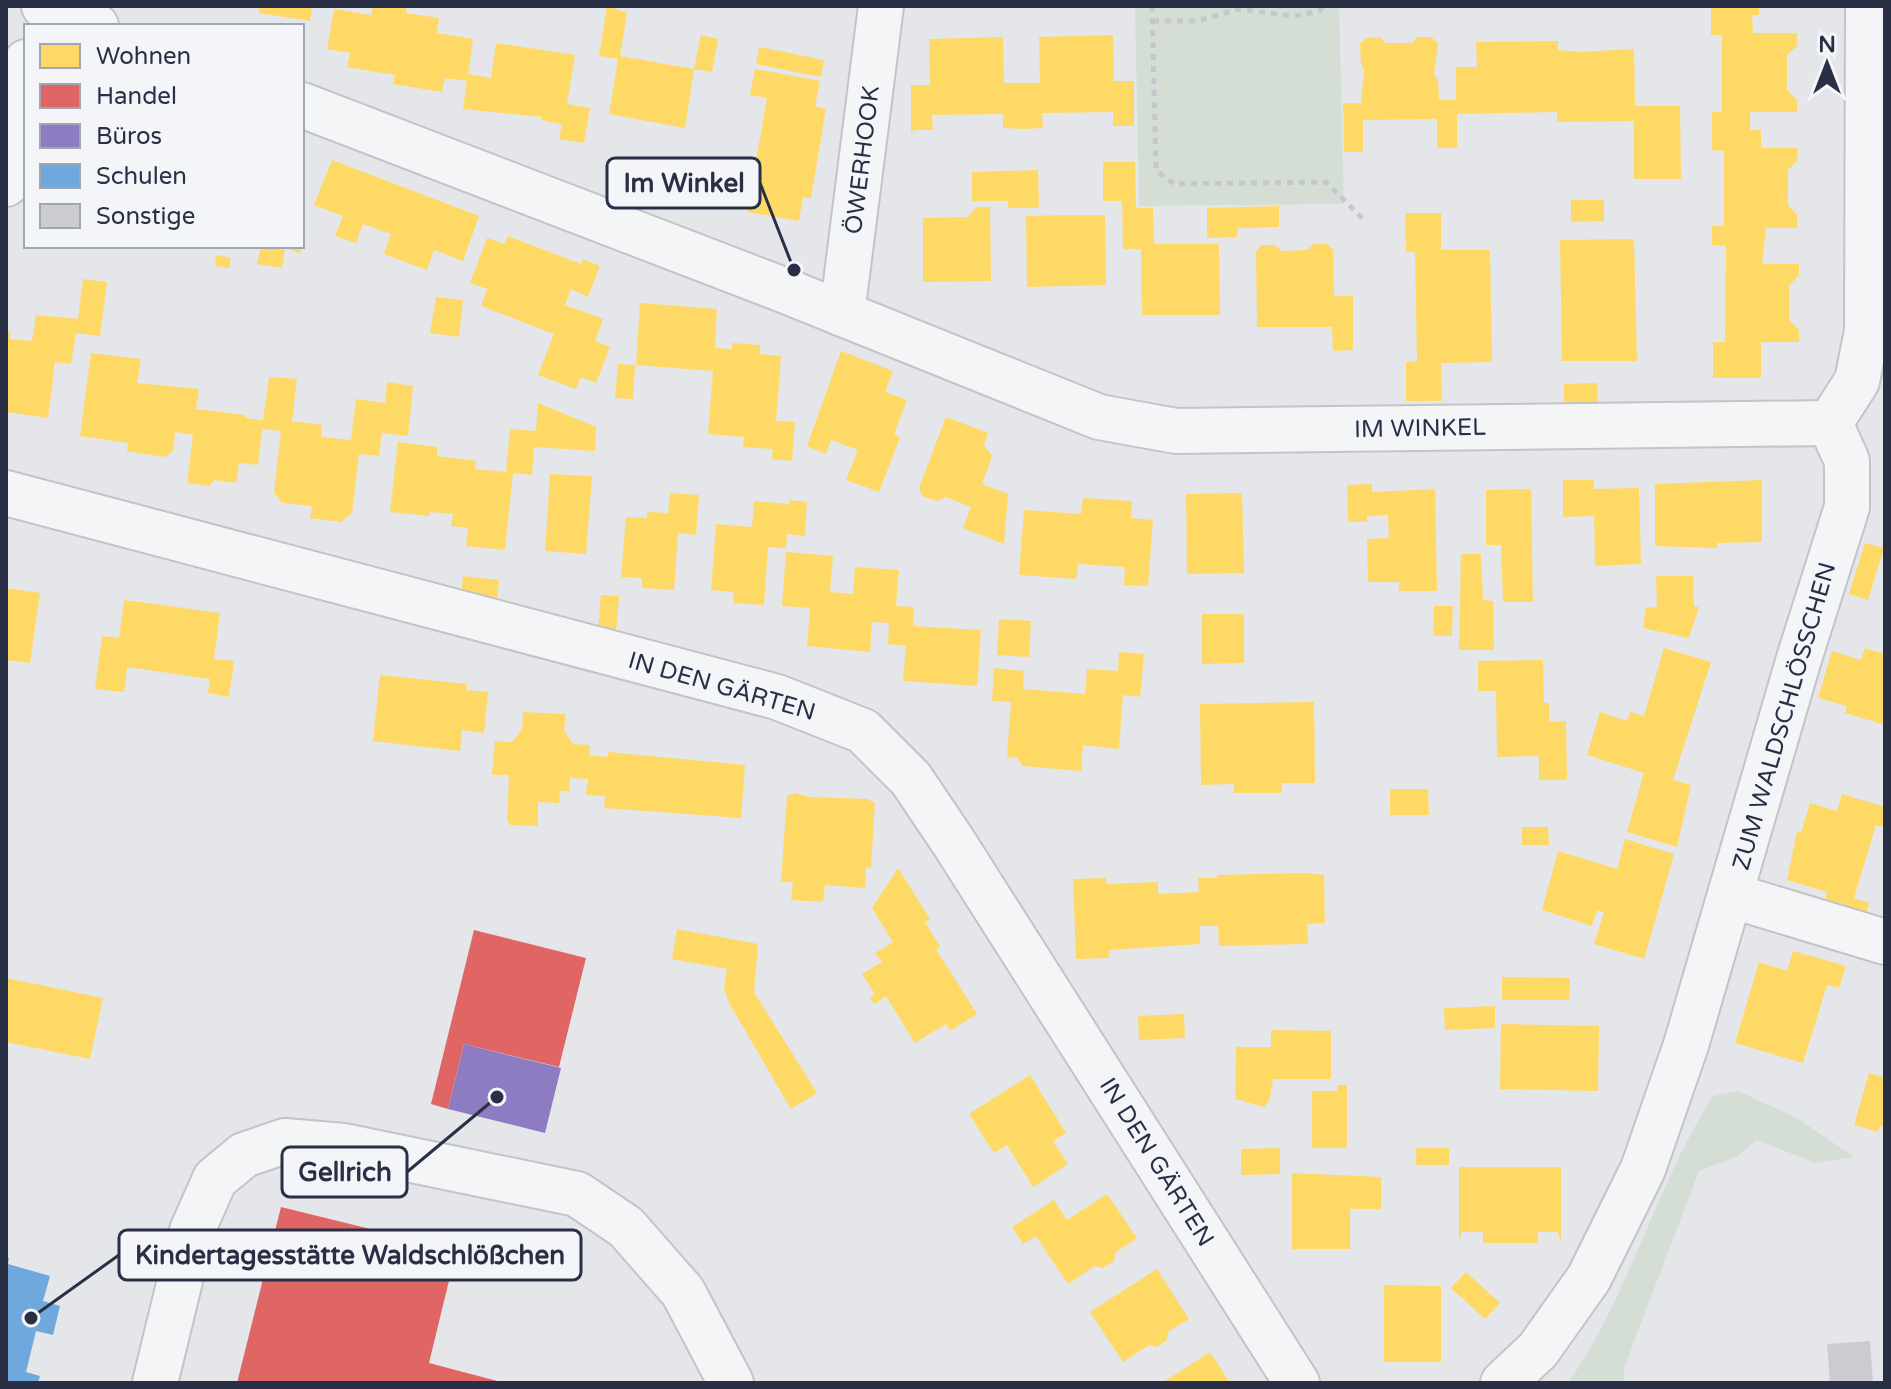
<svg xmlns="http://www.w3.org/2000/svg" width="1891" height="1389" viewBox="0 0 1891 1389" font-family="'Varela Round',sans-serif">
	<rect width="100%" height="100%" fill="#e5e6ea"/>
	<g fill="#d4ded5">
		<path d="M1135 6H1339L1344 204 1139 206Z"/>
		<path d="M1738 1091 1797 1118 1854 1157 1816 1163 1757 1140 1736 1157 1699 1171 1624 1368V1383H1568C1630 1294 1655 1187 1713 1096Z"/>
	</g>
	<g fill="#ffd966">
		<path d="M250 6H312L310 21 259 13 260 9Z"/>
		<path d="M373 6H407L406 13 439 18 437 33 473 39 468 74 491 78 496 43 575 55 567 104 590 108 584 143 559 139 562 124 541 120 542 117 463 109 467 81 445 78 442 92 393 84 395 75 347 67 350 53 327 49 334 9 371 15Z"/>
		<path d="M607 6 627 13 620 56 694 69 685 128 609 114 618 59 599 56Z"/>
		<path d="M1711 6H1759V15H1752L1753 33H1797V46L1787 55V90L1797 100V112H1750V130H1761V148H1797L1798 160 1788 170V205L1797 215V228H1766L1762 264H1799V276L1789 285V320L1799 330V342H1761V378H1713V342H1725L1726 246 1712 245V226H1724V151L1712 150V112H1722V35H1711Z"/>
		<path d="M701 35 718 39 712 72 694 69Z"/>
		<path d="M1113 35 1114 81H1134V126H1113V112L1042 113 1043 128 1024 129 1003 128V114L932 115 933 130H914L911 134V85H930L929 39 1003 37 1004 83H1040L1039 37Z"/>
		<path d="M1380 37 1386 43H1412L1417 37H1431L1438 43 1434 75 1438 79 1439 100H1456V67H1477L1476 42 1558 41V50L1580 52 1634 49 1635 106H1680L1681 179H1634V121L1557 122V112L1457 114V148H1437V119L1363 120V152H1344L1343 103H1361L1364 68 1361 64 1360 44 1366 38Z"/>
		<path d="M759 47 824 60 821 77 756 64Z"/>
		<path d="M755 69 820 81 815 106 826 109 811 198 803 197 799 221 747 212 767 98 750 95Z"/>
		<path d="M332 160 479 216 463 261 434 250 427 270 405 262 384 254 391 234 363 224 356 243 335 236 343 216 314 205Z"/>
		<path d="M1103 162H1135L1136 208H1153L1154 244H1219L1220 315H1142L1141 249H1123L1122 201H1103Z"/>
		<path d="M1038 170 1039 208H1008V201H972V172Z"/>
		<path d="M1571 200H1604V221L1571 222Z"/>
		<path d="M1279 206V227L1238 228 1237 237 1207 238V208Z"/>
		<path d="M977 207H990L991 281 923 282V218L968 217Z"/>
		<path d="M1405 213H1441V250H1490L1492 362 1441 363 1442 401H1406V362L1417 361 1415 252H1406Z"/>
		<path d="M1065 215H1105L1106 285 1027 287 1026 216Z"/>
		<path d="M508 236 581 264 583 259 600 266 588 297 571 289 565 305 603 319 595 341 610 347 596 383 581 377 576 389 538 375 554 334 481 306 487 289 470 283 487 238 505 244Z"/>
		<path d="M1634 239 1637 361H1562L1560 240Z"/>
		<path d="M1314 244H1328L1333 250 1334 296H1353V350L1333 351 1332 327H1257L1256 251 1262 245H1275L1281 251 1307 250Z"/>
		<path d="M261 246H302L300 253 285 248 282 268 257 264Z"/>
		<path d="M216 255 231 258 229 268 215 266Z"/>
		<path d="M83 279 107 282 100 336 76 333 71 364 55 362 48 418 6 412V332L11 333 10 339 32 341 36 315 78 319Z"/>
		<path d="M436 297 463 300 459 337 430 333Z"/>
		<path d="M640 303 717 309 715 348 732 349V343L760 345V354L781 356 776 421 795 422 792 461 772 459 773 449 743 447 744 437 708 434 713 371 636 365Z"/>
		<path d="M841 351 893 371 885 392 907 400 894 434 900 437 879 492 846 480 858 450 831 440 826 454 807 446Z"/>
		<path d="M91 353 141 359 137 383 199 389 196 409 245 415V418L263 420 269 377 297 379 292 421 322 425 321 437 351 440 356 399 385 403 387 382 413 386 408 436 382 433 379 456 359 454 352 513 341 522 310 518 312 506 282 503 274 492 281 431 262 429 258 465 239 463 236 483 215 480 209 486 187 483 193 435 175 432 173 451 164 457 127 451 128 443 80 436Z"/>
		<path d="M618 364 635 365 633 399 615 398Z"/>
		<path d="M1597 383 1598 405H1564V384Z"/>
		<path d="M538 403 596 427 595 451 534 447 532 475 513 473 505 550 466 546 468 528 451 526 453 514 430 512 429 516 390 512 398 442 437 447V456L476 461 475 469 506 472 510 429 536 431Z"/>
		<path d="M946 417 988 433 984 445 992 456 982 484 1008 494 1004 544 963 528 971 507 946 497 937 501 922 496 919 488Z"/>
		<path d="M550 474 592 476 586 554 545 551Z"/>
		<path d="M1563 480H1594V489L1639 488 1641 564 1595 566 1594 516 1563 517Z"/>
		<path d="M1762 480V542L1717 543V548L1655 546V484Z"/>
		<path d="M1372 484V492L1435 489 1437 591H1399V582H1368L1367 539 1389 538 1388 515 1367 516V522H1348L1347 485Z"/>
		<path d="M1531 489 1533 602H1503L1501 545H1486V490Z"/>
		<path d="M670 493 699 495 696 535 678 533 674 590 642 588V578L621 577 626 517 647 518V512L668 513Z"/>
		<path d="M1242 493 1244 573 1187 574 1186 494Z"/>
		<path d="M1083 498 1132 501 1131 518 1153 520 1148 586 1124 585 1125 567 1078 564 1076 579 1019 575 1024 510 1081 514Z"/>
		<path d="M790 500 807 502 805 536 787 534 786 548 768 547 764 605 733 603 734 592 711 590 716 524 752 527 754 501 789 504Z"/>
		<path d="M1865 543 1884 548 1868 600 1849 594Z"/>
		<path d="M786 552 833 556 830 592 853 594 855 567 899 570 896 606 914 607 913 626 981 630 977 686 903 681 906 646 888 644 889 623 872 622 870 652 807 646 810 608 782 606Z"/>
		<path d="M1461 554H1481L1483 600 1493 601 1494 650H1459Z"/>
		<path d="M463 576 499 580 497 600 461 597Z"/>
		<path d="M1656 576H1693L1694 606 1699 607 1689 638 1643 628 1646 608 1657 607Z"/>
		<path d="M6 588 40 593 30 663 6 660Z"/>
		<path d="M601 595 619 596 616 632 598 631Z"/>
		<path d="M124 600 220 613 214 659 234 661 229 697 208 693 210 679 127 667 124 692 95 689 102 636 119 638Z"/>
		<path d="M1434 606H1453L1452 636H1433Z"/>
		<path d="M1202 614H1244V663L1202 664Z"/>
		<path d="M999 619 1031 621 1029 657 997 655Z"/>
		<path d="M1664 648 1711 662 1673 780 1691 785 1677 847 1627 832 1644 773 1587 755 1600 712 1627 721 1630 712 1644 716Z"/>
		<path d="M1865 648 1885 654V725L1845 713 1847 706 1818 698 1832 651 1861 660Z"/>
		<path d="M1119 652 1144 654 1140 697 1123 695 1119 749 1083 745 1081 771 1023 766 1017 758 1007 757 1011 702 992 701 994 668 1024 671 1023 689 1085 694 1087 669 1118 671Z"/>
		<path d="M1543 660 1544 703H1549V722L1566 721 1567 780H1539V756L1497 757 1496 691H1478V661Z"/>
		<path d="M380 675 467 684 466 690 488 692 484 733 462 730 460 751 373 741Z"/>
		<path d="M1314 702 1315 783H1282V793H1234V784L1201 785 1200 704Z"/>
		<path d="M523 712 566 714 564 730 573 744 590 745 589 755 608 757V752L745 765 741 818 604 808 605 796 586 795 588 779 570 778 569 791H560L559 803 538 802V826L510 825 507 821 509 775H492L495 741 512 742 522 729Z"/>
		<path d="M1390 789H1428L1429 815H1390Z"/>
		<path d="M796 793 809 797 867 799 875 803 871 868 866 867 865 888 825 885 823 902 791 900 793 882H781L787 796Z"/>
		<path d="M1842 794 1885 807V827L1876 825 1854 898 1869 903 1864 922 1822 910 1827 892 1787 880 1797 831 1801 833 1810 803 1837 811Z"/>
		<path d="M1522 827H1548L1549 845H1522Z"/>
		<path d="M1625 839 1674 854 1644 959 1594 944 1604 912 1597 910 1592 926 1542 910 1558 851 1617 869Z"/>
		<path d="M898 868 930 919 925 922 940 946 936 949 977 1014 950 1031 946 1024 915 1043 886 996 874 1004 870 997 875 994 862 974 882 962 875 953 893 942 872 908Z"/>
		<path d="M1306 873 1324 875 1325 923 1307 924 1308 944 1219 946 1218 926H1200V944L1109 950V958L1076 959 1073 879 1106 878V884L1158 882V894L1199 892 1198 878H1217V875Z"/>
		<path d="M677 929 758 944 754 992 817 1093 791 1109 729 1003 724 988 727 969 672 959Z"/>
		<path d="M1793 951 1846 966 1839 988 1827 985 1803 1063 1735 1043 1759 962 1787 971Z"/>
		<path d="M1502 977 1570 978 1569 1000H1502Z"/>
		<path d="M6 978 103 998 90 1059 6 1042Z"/>
		<path d="M1495 1006V1028L1445 1030 1444 1008Z"/>
		<path d="M1184 1014 1185 1038 1139 1040 1138 1016Z"/>
		<path d="M1501 1024 1599 1026 1598 1091 1500 1089Z"/>
		<path d="M1271 1030 1331 1031V1079H1273L1270 1099 1264 1107 1235 1099 1236 1047H1271Z"/>
		<path d="M1869 1073 1885 1078V1127L1880 1125 1878 1132 1854 1125Z"/>
		<path d="M1030 1075 1066 1133 1053 1141 1068 1164 1033 1187 1007 1145 994 1153 969 1114Z"/>
		<path d="M1337 1085H1347V1148H1312V1091H1337Z"/>
		<path d="M1280 1148V1174L1241 1175V1149Z"/>
		<rect x="1416" y="1148" width="33" height="17"/>
		<path d="M1459 1167H1561V1243L1558 1232H1538V1243H1483V1232H1462L1459 1243Z"/>
		<path d="M1292 1173 1381 1177V1209H1350V1249H1292Z"/>
		<path d="M1107 1194 1137 1238 1116 1252 1114 1261 1103 1268 1095 1266 1068 1284 1036 1236 1023 1244 1012 1227 1054 1200 1067 1220Z"/>
		<path d="M1157 1269 1189 1319 1168 1332 1167 1340 1157 1347 1149 1345 1123 1362 1090 1312Z"/>
		<path d="M1466 1272 1500 1303 1485 1319 1451 1288Z"/>
		<path d="M1384 1285 1441 1286V1362H1384Z"/>
		<path d="M1210 1352 1230 1383H1162Z"/>
	</g>
	<g fill="#e06666">
		<path d="M474 930 586 958 559 1067 464 1044 448 1109 431 1104Z"/>
		<path d="M281 1207 399 1236 397 1242 455 1256 429 1363 505 1383H237Z"/>
	</g>
	<path fill="#8e7cc3" d="M464 1044 561 1068 545 1133 448 1109Z"/>
	<path fill="#6fa8dc" d="M6 1257 9 1258 8 1264 50 1276 43 1301 60 1306 53 1335 36 1331 26 1372 40 1376 38 1383H6Z"/>
	<path fill="#cbccd1" d="M1870 1341 1873 1383H1830L1827 1344Z"/>
	<g fill="none" stroke-linecap="round" stroke-linejoin="round">
		<defs>
			<g id="minor">
				<path d="M44 6 96 26"/>
				<path d="M302 105 786 291 1099 417 1176 431 1830 423"/>
				<path d="M6 184 15 147 26 62"/>
				<path d="M842 314 881 6"/>
				<path d="M1830 423 1857 381 1867 331 1868 6"/>
				<path d="M6 493 777 697 863 731 911 779 954 843 1297 1383"/>
				<path d="M1733 896 1885 942"/>
				<path d="M155 1383 192 1231 215 1179 244 1155 285 1141 344 1146 577 1194 626 1227 683 1292 731 1383"/>
				<path d="M1503 1383 1538 1350 1589 1278 1643 1169 1686 1045 1798 662 1847 507V461L1830 423"/>
			</g>
		</defs>
		<use href="#minor" stroke="#c3c4c8" stroke-width="48"/>
		<g stroke="#c6c7cd" stroke-width="5" stroke-dasharray="6 6" stroke-linecap="butt">
			<path d="M1152 6 1156 170 1174 184 1326 182 1365 221"/>
			<path d="M1413 6 1414 7"/>
			<path d="M1153 21H1198L1238 9 1294 16 1320 11 1323 6"/>
		</g>
		<use href="#minor" stroke="#f4f5f7" stroke-width="44"/>
	</g>
	<g text-anchor="middle" stroke-width="8" stroke-linejoin="round" paint-order="stroke">
		<g font-size="24" fill="#293046" stroke="#f3f5f9">
			<text transform="translate(862 160) rotate(-83)" y="8">ÖWERHOOK</text>
			<text transform="translate(1420 428) rotate(-1)" y="8">IM WINKEL</text>
			<text transform="translate(722 686) rotate(16)" y="8">IN DEN GÄRTEN</text>
			<text transform="translate(1784 716) rotate(-74)" y="8">ZUM WALDSCHLÖSSCHEN</text>
			<text transform="translate(1157 1162) rotate(58)" y="8">IN DEN GÄRTEN</text>
		</g>
	</g>
	<path fill="none" stroke="#293046" stroke-width="3" d="M794 270L760 183M497 1097L407 1172M31 1318L119 1255"/>
	<g fill="#293046" stroke="#f3f5f9" stroke-width="3">
		<circle cx="794" cy="270" r="8"/>
		<circle cx="497" cy="1097" r="8"/>
		<circle cx="31" cy="1318" r="8"/>
	</g>
	<g fill="#f3f5f9" stroke="#293046" stroke-width="3">
		<rect x="607" y="158" width="153" height="50" rx="8"/>
		<rect x="282" y="1147" width="125" height="50" rx="8"/>
		<rect x="119" y="1230" width="462" height="50" rx="8"/>
	</g>
	<g font-size="26" text-anchor="middle" font-weight="bold" fill="#293046">
		<text x="684" y="192">Im Winkel</text>
		<text x="345" y="1181">Gellrich</text>
		<text x="350" y="1264">Kindertagesstätte Waldschlößchen</text>
	</g>
	<rect width="1891" height="1389" fill="none" stroke="#293046" stroke-width="16"/>
	<rect x="24" y="24" width="280" height="224" fill="#f3f5f9" stroke="#a2a6b1" stroke-width="2"/>
	<rect x="40" y="44" width="40" height="24" fill="#ffd966" stroke="#a2a6b1" stroke-width="2"/>
	<text x="96" y="64" font-size="24" fill="#293046">Wohnen</text>
	<rect x="40" y="84" width="40" height="24" fill="#e06666" stroke="#a2a6b1" stroke-width="2"/>
	<text x="96" y="104" font-size="24" fill="#293046">Handel</text>
	<rect x="40" y="124" width="40" height="24" fill="#8e7cc3" stroke="#a2a6b1" stroke-width="2"/>
	<text x="96" y="144" font-size="24" fill="#293046">Büros</text>
	<rect x="40" y="164" width="40" height="24" fill="#6fa8dc" stroke="#a2a6b1" stroke-width="2"/>
	<text x="96" y="184" font-size="24" fill="#293046">Schulen</text>
	<rect x="40" y="204" width="40" height="24" fill="#cbccd1" stroke="#a2a6b1" stroke-width="2"/>
	<text x="96" y="224" font-size="24" fill="#293046">Sonstige</text>
	<g transform="translate(1827 64)" stroke="#f3f5f9" stroke-width="6" paint-order="stroke">
	<path d="M0-6L14 30L0 20L-14 30Z" fill="#293046"/>
	<text y="-12" font-size="22" font-weight="bold" text-anchor="middle" fill="#293046">N</text>
	</g>
</svg>
